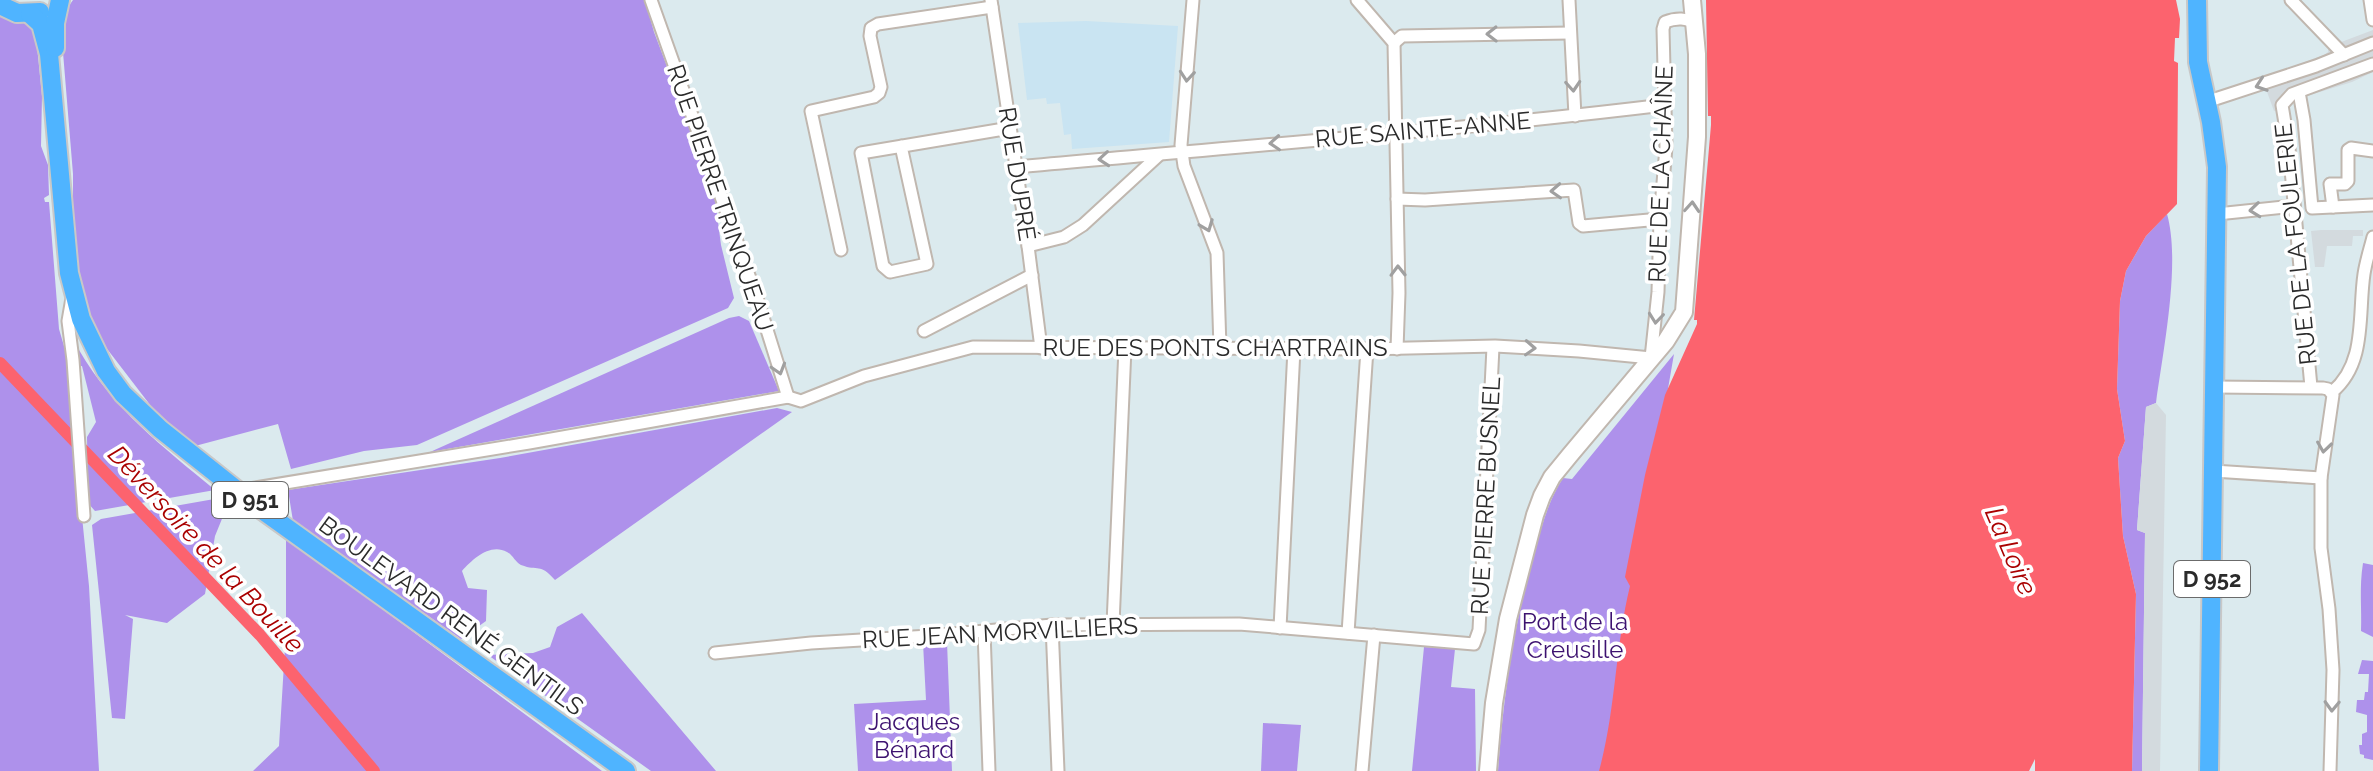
<svg xmlns="http://www.w3.org/2000/svg" width="2373" height="771" viewBox="0 0 2373 771" font-family="Raleway,sans-serif">
	<rect width="100%" height="100%" fill="#dbeaee"/>
	<path fill="#c9e4f2" d="M1086 21 1178 26 1169 142 1072 149 1071 134 1064 135 1060 103 1047 104 1046 98 1027 100 1018 23Z"/>
	<g fill="#ae91eb">
		<path d="M73 0H645L654 32 714 191 721 245 734 298 728 308 417 445 364 451 291 469 278 424 195 446 154 410 101 341 87 317 73 247V174L61 28 64 13Z"/>
		<path d="M0 14C13 22 32 20 36 36L42 96 41 146 48 165 49 195 44 198 45 202H49L59 329 66 353 79 355V350C114 410 162 446 215 490L95 511 88 503 87 437 96 422 82 366 67 368 89 586 99 771H0Z"/>
		<path d="M2167 214C2181 263 2163 351 2156 403L2146 407 2137 530 2145 533 2142 771H2132L2136 594 2123 536 2118 458 2125 441 2117 389 2120 301 2126 271 2146 236Z"/>
		<path d="M739 316 749 321 779 391 430 452 729 318Z"/>
		<path d="M1674 354 1602 771H1498C1503 697 1514 624 1534 553 1542 526 1548 501 1563 478L1572 479Z"/>
		<path d="M777 408 792 412 555 580C539 562 539 572 521 565 515 562 513 555 507 552 490 543 473 559 462 571L468 588 487 590 486 621 461 639 293 521 288 490 500 458Z"/>
		<path d="M220 498 228 504 215 536 205 594 167 623 125 615 133 619 125 719 112 718 92 525 101 519Z"/>
		<path d="M286 538 602 771H253L279 746 286 631Z"/>
		<path d="M2363 563 2373 565V637L2361 631C2362 609 2359 588 2363 563Z"/>
		<path d="M582 613 716 771H651L488 655 533 653 550 647 557 627Z"/>
		<path d="M947 642 952 771H858L854 704 926 700 923 643Z"/>
		<path d="M1424 647 1455 649 1451 687 1475 689 1476 771H1412Z"/>
		<path d="M2362 660 2373 661V760L2364 758V755L2360 754 2359 745H2362V734L2367 732V715L2356 712 2357 700H2364L2365 692H2368L2369 674H2358Z"/>
		<path d="M1263 723 1301 725 1297 771H1261Z"/>
	</g>
	<g fill="#d3dade">
		<path d="M2373 30V72L2352 82 2294 100 2288 106 2274 111 2262 78 2324 55 2328 52V47Z"/>
		<path d="M2321 230H2363V236H2353L2352 246H2327L2324 267H2315L2311 231Z"/>
		<path d="M2156 403 2166 415 2160 771H2142L2145 533 2137 530 2146 407Z"/>
	</g>
	<path fill="#fc636e" d="M1706 0H2176L2180 19 2179 38H2175L2174 61 2178 63 2177 204 2146 236 2126 271 2120 301 2117 389 2125 441 2118 458 2123 536 2136 594 2132 771H2035V759L2029 771H1599C1616 710 1615 647 1630 586L1625 577 1645 475 1665 395 1697 324V320H1694L1711 125V116H1708Z"/>
	<g fill="none" stroke-linecap="round" stroke-linejoin="round">
		<path stroke="#fc636e" stroke-width="12" d="M0 363 260 635 374 771"/>
		<defs>
			<g id="street">
				<path d="M651 0 757 298 788 397"/>
				<path d="M991 0 1028 246 1041 348"/>
				<path d="M1193 0 1181 145 1184 166 1217 253 1220 348"/>
				<path d="M1357 0 1394 43 1399 293 1397 349"/>
				<path d="M1569 0 1575 116"/>
				<path d="M2291 0 2344 55"/>
				<path d="M2370 0 2373 20"/>
				<path d="M1394 43 1402 36 1570 33"/>
				<path d="M2299 92 2304 120 2312 208 2373 205"/>
				<path d="M2206 102 2316 66 2373 43"/>
				<path d="M901 146 927 264 890 272 883 266 861 153 1010 128"/>
				<path d="M1016 167C1232 147 1449 131 1664 105"/>
				<path d="M1397 199 1425 200 1574 190 1579 223 1583 226 1660 219"/>
				<path d="M2333 207 2330 184H2345L2348 181V150L2351 148 2373 151"/>
				<path d="M2217 214 2294 206"/>
				<path d="M1028 246 1064 237 1083 225 1159 155"/>
				<path d="M841 250 811 111 874 97 879 93 881 87 870 36 871 28 878 24 992 7"/>
				<path d="M72 298 68 321 73 360 84 516"/>
				<path d="M924 331 1032 275"/>
				<path d="M2215 387 2323 388 2328 389 2333 395 2321 478V548L2329 609 2333 670 2330 771"/>
				<path d="M2311 387 2289 148 2282 105 2292 94 2373 64"/>
				<path d="M2332 392C2367 363 2358 314 2364 274 2366 261 2370 249 2373 237"/>
				<path d="M788 397 801 401 864 376 973 347 1367 349 1495 346 1579 351 1651 358 1658 292 1660 219 1666 147 1663 29 1665 22C1675 18 1688 17 1696 25"/>
				<path d="M2213 471 2321 478"/>
				<path d="M237 491 529 443 788 397"/>
				<path d="M1113 624 1125 348"/>
				<path d="M1052 625 1058 771"/>
				<path d="M1280 628 1294 349"/>
				<path d="M984 631 989 771"/>
				<path d="M1348 633 1367 349"/>
				<path d="M715 653 811 643 929 636 1052 625 1239 624 1474 644 1479 630 1493 347"/>
				<path d="M1362 771 1374 635"/>
			</g>
			<path id="secondary" d="M1488 771 1494 703 1508 619 1535 515 1542 496 1552 477 1570 455 1666 341 1684 312 1697 137V54L1692 0"/>
			<g id="primary">
				<path d="M2197 0 2198 62 2211 122 2217 167 2209 771"/>
				<path d="M0 5 17 13 40 12"/>
				<path d="M30 14 41 24 49 54 69 273 81 319 106 371 123 394 160 429 262 510 626 771"/>
				<path d="M55 48V23L60 0"/>
			</g>
		</defs>
		<use href="#street" stroke="#c0b7af" stroke-width="15"/>
		<use href="#secondary" stroke="#c0b7af" stroke-width="20"/>
		<use href="#primary" stroke="#c8c8c8" stroke-width="22"/>
		<use href="#street" stroke="#fff" stroke-width="11"/>
		<use href="#secondary" stroke="#fff" stroke-width="16"/>
		<use href="#primary" stroke="#4fb4ff" stroke-width="18"/>
	</g>
	<defs><path id="oneway-chevron" d="M-2-3.5L2.5 0L-2 3.5" fill="none" stroke-width="1.6" stroke-linecap="round" stroke-linejoin="round" transform="scale(2)"/></defs>
	<g stroke="#a0a0a0">
		<use href="#oneway-chevron" transform="translate(1492 34) rotate(179)"/>
		<use href="#oneway-chevron" transform="translate(1187 76) rotate(95)"/>
		<use href="#oneway-chevron" transform="translate(2261 85) rotate(161)"/>
		<use href="#oneway-chevron" transform="translate(1573 86) rotate(86)"/>
		<use href="#oneway-chevron" transform="translate(1275 143) rotate(176)"/>
		<use href="#oneway-chevron" transform="translate(1104 159) rotate(175)"/>
		<use href="#oneway-chevron" transform="translate(1556 191) rotate(177)"/>
		<use href="#oneway-chevron" transform="translate(1692 207) rotate(-86)"/>
		<use href="#oneway-chevron" transform="translate(2255 210) rotate(174)"/>
		<use href="#oneway-chevron" transform="translate(1207 226) rotate(69)"/>
		<use href="#oneway-chevron" transform="translate(1398 271) rotate(-91)"/>
		<use href="#oneway-chevron" transform="translate(1656 318) rotate(96)"/>
		<use href="#oneway-chevron" transform="translate(1530 348) rotate(3)"/>
		<use href="#oneway-chevron" transform="translate(779 369) rotate(73)"/>
		<use href="#oneway-chevron" transform="translate(2324 447) rotate(98)"/>
		<use href="#oneway-chevron" transform="translate(2332 706) rotate(92)"/>
	</g>
	<g text-anchor="middle" stroke-width="7" stroke-linejoin="round" paint-order="stroke">
		<g fill="#fff" stroke="#6b6b6b" stroke-width="2">
			<rect x="212" y="482" width="76" height="36" rx="6"/>
			<rect x="2174" y="561" width="76" height="36" rx="6"/>
		</g>
		<g font-size="22" font-weight="bold" fill="#2b2b2b">
			<text x="250" y="508">D 951</text>
			<text x="2212" y="587">D 952</text>
		</g>
		<g font-size="24" fill="#2b2b2b" stroke="#fff">
			<text transform="translate(1423 130) rotate(-5)" y="8">RUE SAINTE-ANNE</text>
			<text transform="translate(1017 174) rotate(81)" y="8">RUE DUPRÉ</text>
			<text transform="translate(1661 174) rotate(-88)" y="8">RUE DE LA CHAÎNE</text>
			<text transform="translate(720 198) rotate(71)" y="8">RUE PIERRE TRINQUEAU</text>
			<text transform="translate(2296 244) rotate(-96)" y="8">RUE DE LA FOULERIE</text>
			<text x="1215" y="356">RUE DES PONTS CHARTRAINS</text>
			<text transform="translate(1486 496) rotate(-87)" y="8">RUE PIERRE BUSNEL</text>
			<text transform="translate(451 616) rotate(36)" y="8">BOULEVARD RENÉ GENTILS</text>
			<text transform="translate(1000 633) rotate(-3)" y="8">RUE JEAN MORVILLIERS</text>
		</g>
		<g font-size="24" fill="#3d1270" stroke="#fff">
			<text x="1575" y="630">Port de la<tspan x="1575" dy="28">Creusille</tspan></text>
			<text x="914" y="730">Jacques<tspan x="914" dy="28">Bénard</tspan></text>
		</g>
		<g font-size="26" font-style="italic" fill="#a90100" stroke="#fff">
			<text transform="translate(206 549) rotate(47)" y="9">Déversoire de la Bouille</text>
			<text transform="translate(2011 551) rotate(67)" y="9">La Loire</text>
		</g>
	</g>
</svg>
